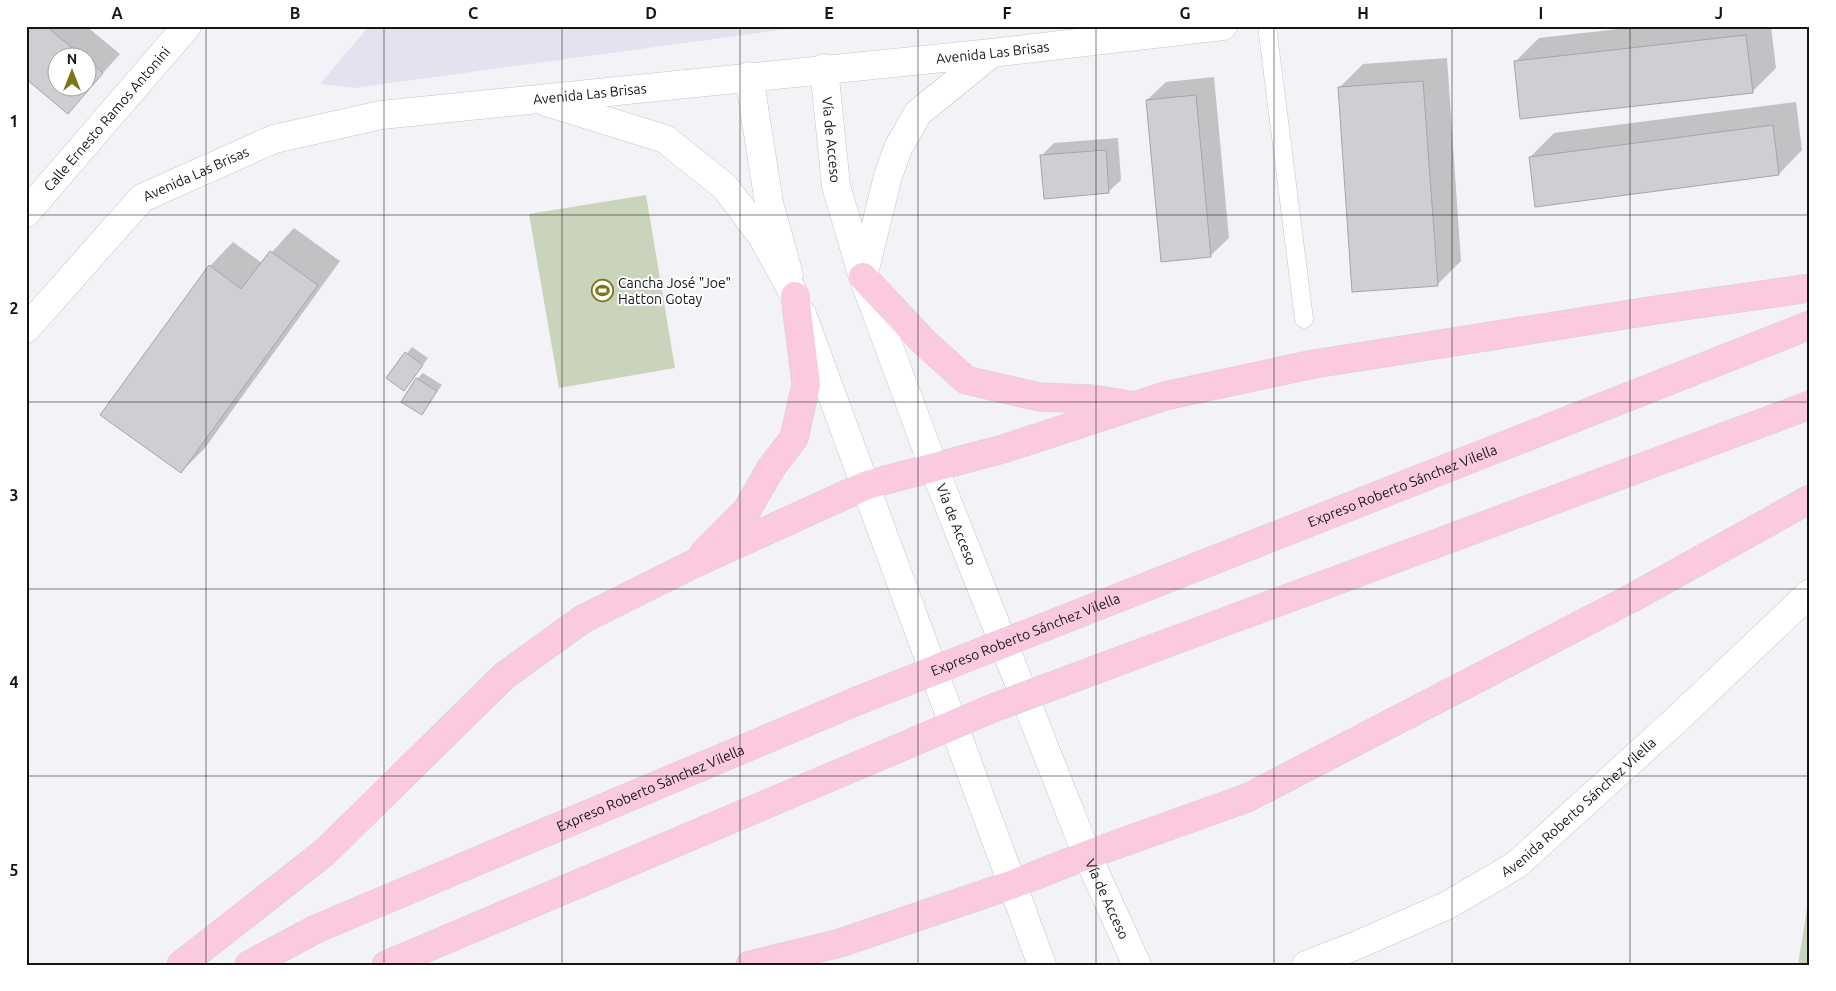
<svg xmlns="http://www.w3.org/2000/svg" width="1836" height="991" viewBox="0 0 1836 991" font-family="Ubuntu,sans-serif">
	<rect width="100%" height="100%" fill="#f3f3f7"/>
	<path fill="#e2e3ee" d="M369 26H810L354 88 320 84Z"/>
	<g fill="#cad4bc">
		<path d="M646 195 675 368 559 388 529 214Z"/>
		<path d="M1810 889V965H1798Z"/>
	</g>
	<g fill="#0003" fill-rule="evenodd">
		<path d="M35 26H86L120 54 68 112 26 78ZM58 58H88V88H58Z"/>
		<path d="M1645 26H1771L1776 68 1752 92 1515 62 1539 38Z"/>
		<path d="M1447 58 1461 261 1437 285 1339 88 1363 64Z"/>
		<path d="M1214 77 1229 238 1210 256 1147 100 1166 82Z"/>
		<path d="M1796 102 1802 150 1779 174 1530 157 1554 133Z"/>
		<path d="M1118 138 1121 180 1108 192 1042 155 1054 143Z"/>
		<path d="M294 228 340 261 205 448 181 472 210 266 233 242 262 263Z"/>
		<path d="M412 347 428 358 404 390 388 378Z"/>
		<path d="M423 373 442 385 421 414 417 379Z"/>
	</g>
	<g fill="#cfced2" stroke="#a6a5a9">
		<path d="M34 26H46L84 58H58V88H88V61L103 73 68 114 26 79V35Z"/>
		<path d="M1746 35 1753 93 1520 119 1514 61Z"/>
		<path d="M1423 81 1438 286 1352 292 1338 87Z"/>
		<path d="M1196 95 1211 257 1161 262 1146 100Z"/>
		<path d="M1773 125 1779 175 1535 207 1529 157Z"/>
		<path d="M1106 150 1109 193 1044 199 1040 155Z"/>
		<path d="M270 251 318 285 181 473 100 415 209 265 241 289Z"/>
		<path d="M405 352 423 365 404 391 386 378Z"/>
		<path d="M416 378 437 391 422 415 401 402Z"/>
	</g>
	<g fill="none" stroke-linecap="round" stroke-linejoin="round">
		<defs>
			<path id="service" d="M1267 26 1304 319"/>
			<g id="minor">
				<path id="s1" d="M824 68 836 186 863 277 934 468 1087 855 1137 965"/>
				<path d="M749 76 769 203 789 275"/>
				<path id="s2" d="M26 213 187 26"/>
				<path d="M802 314 1042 965"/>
				<path id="s3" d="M1306 965 1355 946 1448 905 1516 865 1674 722 1810 593"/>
			</g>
			<g id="tertiary">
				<path d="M546 102 665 139 725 187 762 236 795 296"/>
				<path d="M863 277 888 176 898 148 918 113 992 53"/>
				<path id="s4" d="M26 329 142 198 274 139 381 115 992 53 1223 26"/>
			</g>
			<g id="trunk">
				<path d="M863 277 924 342 966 380 1039 397 1092 399 1130 405"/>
				<path d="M704 553 747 510 771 468 794 438 806 385 795 296"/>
				<path id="s5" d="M1128 594 1810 325"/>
				<path d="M1154 648 1810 405"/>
				<path d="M181 965 325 852 504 676 583 619 691 565 867 485 1003 449 1165 396 1314 364 1656 310 1810 288"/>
				<path id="s6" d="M249 965 316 929 857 701"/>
				<path d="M386 965 878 757"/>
				<path d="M750 965 840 943 1011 885 1087 855 1247 798 1630 599 1810 499"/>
			</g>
		</defs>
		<use href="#service" stroke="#c5c5c9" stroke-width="19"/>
		<use href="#minor" stroke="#c5c5c9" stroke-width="29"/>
		<use href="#tertiary" stroke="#c5c5c9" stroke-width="29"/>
		<use href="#trunk" stroke="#d0d0d0" stroke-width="29"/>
		<use href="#service" stroke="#fff" stroke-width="18"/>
		<use href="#minor" stroke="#fff" stroke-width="28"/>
		<use href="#tertiary" stroke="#fff" stroke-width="28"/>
		<use href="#trunk" stroke="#fbcae0" stroke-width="28"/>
		<defs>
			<g id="trunk-bridge">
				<path id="s7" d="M857 701 1128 594"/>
				<path d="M878 757 993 708 1154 648"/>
			</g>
		</defs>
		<use href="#trunk-bridge" stroke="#d0d0d0" stroke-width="29" stroke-linecap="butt"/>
		<use href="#trunk-bridge" stroke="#fbcae0" stroke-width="28"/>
	</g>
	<path fill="none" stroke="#151516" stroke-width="1" stroke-opacity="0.55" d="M206 26V965M384 26V965M562 26V965M740 26V965M918 26V965M1096 26V965M1274 26V965M1452 26V965M1630 26V965M26 215H1810M26 402H1810M26 589H1810M26 776H1810"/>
	<defs>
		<symbol id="stadium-ring" viewBox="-11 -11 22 22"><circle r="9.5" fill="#fff" stroke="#7c7518" stroke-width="1.5"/><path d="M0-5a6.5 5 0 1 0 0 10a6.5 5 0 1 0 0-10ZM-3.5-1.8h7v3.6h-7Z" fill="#7c7518"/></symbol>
	</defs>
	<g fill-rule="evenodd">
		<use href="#stadium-ring" x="590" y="278" width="25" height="25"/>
	</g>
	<g text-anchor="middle" stroke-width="4" stroke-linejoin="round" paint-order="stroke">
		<g font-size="14" fill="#151516" stroke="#fff">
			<text dy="5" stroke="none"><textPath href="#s4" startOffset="1044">Avenida Las Brisas</textPath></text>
			<text dy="5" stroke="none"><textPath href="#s4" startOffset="639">Avenida Las Brisas</textPath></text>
			<text dy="5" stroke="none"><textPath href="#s2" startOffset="124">Calle Ernesto Ramos Antonini</textPath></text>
			<text dy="5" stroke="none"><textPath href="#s1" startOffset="72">Vía de Acceso</textPath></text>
			<text dy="5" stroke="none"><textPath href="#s4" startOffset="234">Avenida Las Brisas</textPath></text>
			<text dy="5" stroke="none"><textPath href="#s5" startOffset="295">Expreso Roberto Sánchez Vilella</textPath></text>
			<text dy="5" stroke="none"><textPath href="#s1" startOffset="478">Vía de Acceso</textPath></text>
			<text dy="5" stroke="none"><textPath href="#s7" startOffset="181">Expreso Roberto Sánchez Vilella</textPath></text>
			<text dy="5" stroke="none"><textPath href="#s6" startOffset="439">Expreso Roberto Sánchez Vilella</textPath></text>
			<text dy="5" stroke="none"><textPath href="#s3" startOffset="318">Avenida Roberto Sánchez Vilella</textPath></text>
			<text dy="5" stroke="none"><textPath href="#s1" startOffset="882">Vía de Acceso</textPath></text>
		</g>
		<g font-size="14" fill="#151516" stroke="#fff" text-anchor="start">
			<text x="618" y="288">Cancha José "Joe"<tspan x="618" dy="16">Hatton Gotay</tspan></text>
		</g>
	</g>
	<rect width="1836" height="991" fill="none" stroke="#ffffff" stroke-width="55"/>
	<g transform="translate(72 72)"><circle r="24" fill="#ffffff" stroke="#a1a1a2"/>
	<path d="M0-4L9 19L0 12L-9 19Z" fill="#7c7518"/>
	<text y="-8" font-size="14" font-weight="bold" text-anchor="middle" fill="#151516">N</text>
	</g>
	<rect x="28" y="28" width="1780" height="936" fill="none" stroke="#151516" stroke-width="2"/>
	<g font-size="16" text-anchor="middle" font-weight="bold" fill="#151516">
		<text x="117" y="19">A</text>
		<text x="295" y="19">B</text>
		<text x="473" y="19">C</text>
		<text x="651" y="19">D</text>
		<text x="829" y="19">E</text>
		<text x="1007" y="19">F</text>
		<text x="1185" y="19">G</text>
		<text x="1363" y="19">H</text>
		<text x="1541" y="19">I</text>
		<text x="1719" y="19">J</text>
		<text x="14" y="127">1</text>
		<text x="14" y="314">2</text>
		<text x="14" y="501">3</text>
		<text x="14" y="688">4</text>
		<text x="14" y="876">5</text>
	</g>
</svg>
